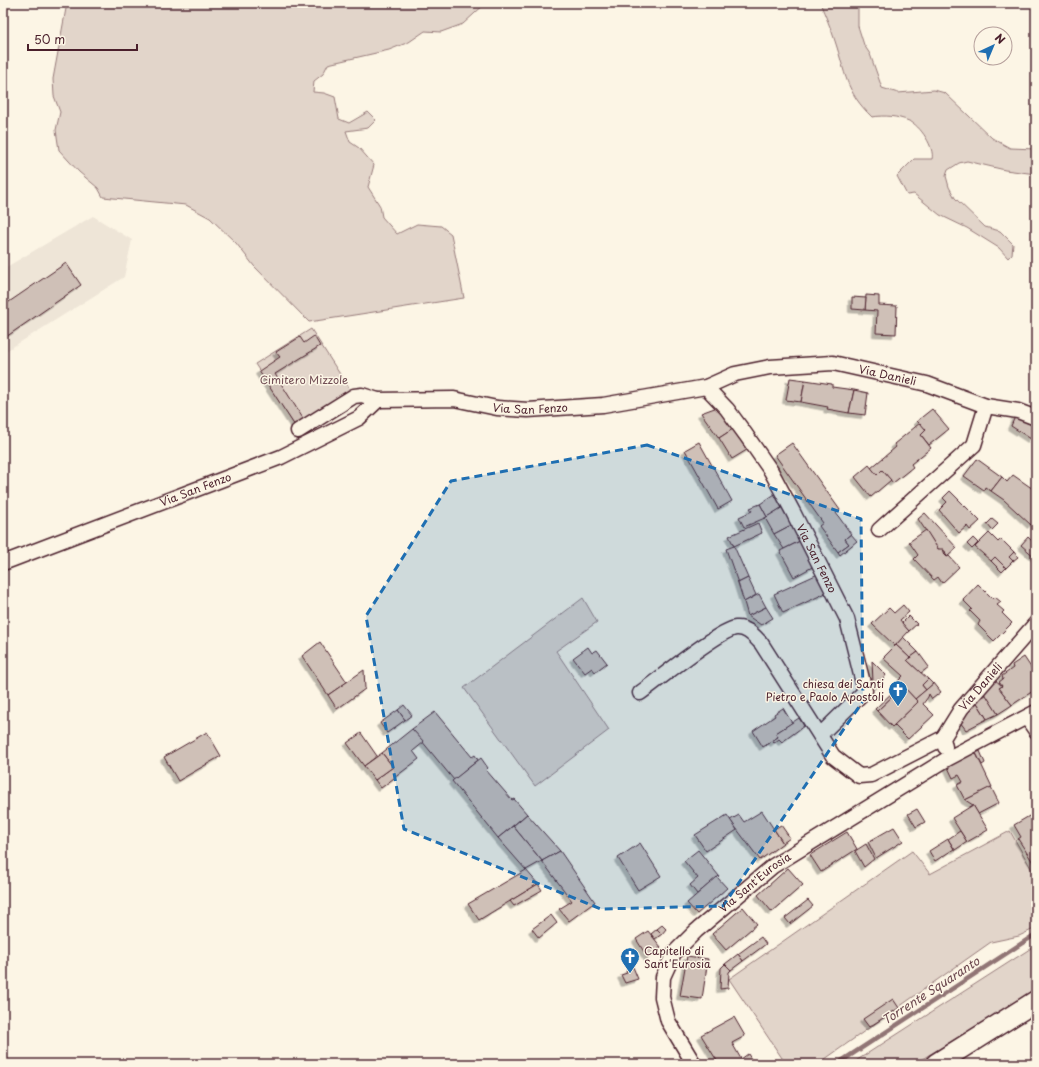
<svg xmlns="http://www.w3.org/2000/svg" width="1039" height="1067" viewBox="0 0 1039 1067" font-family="'Playpen Sans',sans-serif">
	<defs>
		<filter id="shadow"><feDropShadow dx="-3.5" dy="3.5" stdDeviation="0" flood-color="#0004"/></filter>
	</defs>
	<rect width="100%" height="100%" fill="#fcf5e5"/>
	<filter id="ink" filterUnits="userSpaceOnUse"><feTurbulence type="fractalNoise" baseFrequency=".025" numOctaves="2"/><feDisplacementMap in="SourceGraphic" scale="8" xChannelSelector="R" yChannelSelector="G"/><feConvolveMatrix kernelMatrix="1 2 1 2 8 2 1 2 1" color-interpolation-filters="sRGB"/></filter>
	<g filter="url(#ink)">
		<path fill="#eee5d7" d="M93 216 132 240 124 277 3 353V269Z"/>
		<g fill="#e2d5ca" stroke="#967a7a">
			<path d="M67 3H486L463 24 441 32 425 31 409 42 389 50 328 64 323 74 314 81 313 92 324 93 335 97 339 119 349 123 368 112 376 120 368 128 346 131 350 142 359 148 374 165 368 187 380 206 382 217 397 234 417 224 441 226 451 234 464 298 309 322 254 266 236 243 210 218 186 205 103 197 98 188 79 172 59 150 56 130 60 112 54 96 53 79Z"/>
			<path d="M820 3H858V26L864 45 870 54 882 88 898 93 934 90 945 93 992 138 1010 148 1036 149V174L1005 170 967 161 959 163 948 170 946 176 949 187 955 198 985 227 1000 231 1013 244 1012 254 1008 258 999 248 967 228 940 215 914 194 907 195 897 176 914 159H932C935 148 920 125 909 121 897 116 885 115 872 117 845 91 846 74 835 41 831 28 825 15 820 3Z"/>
			<path d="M311 329 352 393 295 426 255 364Z"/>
			<path d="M583 598 597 622 556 651 609 730 535 786 464 688Z"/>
			<path d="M1010 831 1036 877V928L1019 936 991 942 818 1064H786L729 979 912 851 930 874Z"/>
			<path d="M1036 945V990L914 1064H851Z"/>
		</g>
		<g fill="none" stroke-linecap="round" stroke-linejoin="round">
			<path stroke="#917474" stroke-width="4.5" d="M837 1064 1036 934"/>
		</g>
		<g fill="#cfc0b7" stroke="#4a1f2b" filter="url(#shadow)">
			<path d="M66 263 81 285 3 339V306Z"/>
			<path d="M866 295 879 296V305L897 306 896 334 876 333 877 311 865 310Z"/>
			<path d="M852 297 866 298 865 310 852 309Z"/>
			<path d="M314 336 320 346 275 374 304 420 295 426 259 371 280 357 276 352 300 337 304 343Z"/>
			<path d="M790 378 805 380 801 402 786 400Z"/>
			<path d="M805 380 832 384V387L854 390 849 413 827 409 828 407 801 402Z"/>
			<path d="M854 390 868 393 865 415 849 413Z"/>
			<path d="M720 406 736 427 719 438 701 413Z"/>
			<path d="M932 409 949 429 929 445 921 435 926 430 917 421Z"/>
			<path d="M1017 412 1036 420V430L1031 439 1011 426Z"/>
			<path d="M920 423 926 430 921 435 931 448 911 464 913 467 893 483 882 470 877 475 871 468 896 447 894 444Z"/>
			<path d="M736 427 739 439 750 448 732 459 719 438Z"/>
			<path d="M699 442 732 501 718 509 685 450Z"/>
			<path d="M792 443 840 510 836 513 851 534 845 539 849 544 838 552 819 526 823 523 775 455Z"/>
			<path d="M977 459 1002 477 991 491 985 487 984 490 964 476Z"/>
			<path d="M869 465 877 475 882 470 891 480 871 497 855 477Z"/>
			<path d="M1013 475 1036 491V519L1031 525 1004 500 991 491 1002 477 1007 482Z"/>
			<path d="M950 491 980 521 970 530 967 526 959 533 939 510 947 502 943 498Z"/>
			<path d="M775 494 783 507 767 517 760 504Z"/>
			<path d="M760 504 767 517 744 527 739 517 752 511 750 508Z"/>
			<path d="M783 507 793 524 774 534 765 518Z"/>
			<path d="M925 513 957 548 947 557 945 551 938 549 918 519Z"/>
			<path d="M992 519 998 524 992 530 987 524Z"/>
			<path d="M758 523 762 533 734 546 729 536Z"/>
			<path d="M793 524 802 540 784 549 774 534Z"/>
			<path d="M926 530 938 549H943L945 555 947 557 949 556 959 567 942 583 938 577 934 580 914 559 918 555 909 542Z"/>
			<path d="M989 533 998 542 1001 539 1014 552 1009 557 1013 561 1006 568 995 557 991 561 975 547Z"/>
			<path d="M851 534 857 541 840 555 838 552 849 544 845 539Z"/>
			<path d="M1028 537 1036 545V558L1021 545Z"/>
			<path d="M973 538 978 543 972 549 967 544Z"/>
			<path d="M802 540 816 565 794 577 780 551Z"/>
			<path d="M734 546 748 578 738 583 726 549Z"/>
			<path d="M1014 552 1018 557 1013 561 1009 557Z"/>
			<path d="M995 557 1006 568 1002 572 991 561Z"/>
			<path d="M818 574 828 592 783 613 774 594Z"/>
			<path d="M748 578 756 595 744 602 738 583Z"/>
			<path d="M978 584 993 599 995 597 1001 602 997 605 1004 611 1002 613 1012 623 994 641 978 625 980 621 970 611 972 609 963 600Z"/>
			<path d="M759 594 766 607 748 616 744 602Z"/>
			<path d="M903 605 909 612 900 620 909 631 895 646 872 624 889 608 894 613Z"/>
			<path d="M766 607 773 618 761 625 748 616Z"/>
			<path d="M909 616 917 624 909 631 902 623Z"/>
			<path d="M903 637 918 652 910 658 896 645Z"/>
			<path d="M320 642 347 682 328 695 302 656Z"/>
			<path d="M896 645 910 658 907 660 928 679 922 685 926 690 915 699 898 681 903 676 883 658Z"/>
			<path d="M588 647 592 653 597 650 607 663 595 672 592 668 585 673 573 658Z"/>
			<path d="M918 652 929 667 921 673 907 660Z"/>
			<path d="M1024 657 1036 675 1034 676 1036 679V689L1012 705 999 688 1002 686 999 682 1003 679 1002 676 1013 668 1012 665Z"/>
			<path d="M872 661 886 675 878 686 873 682Z"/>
			<path d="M364 670 365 689 337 709 328 695Z"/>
			<path d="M992 677 1002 686 999 688 1012 705 998 714 981 689Z"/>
			<path d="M928 679 933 684 926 690 922 685Z"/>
			<path d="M934 683 941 692 932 699 929 694 928 697 923 704 934 715 908 739 894 725 918 702 915 699Z"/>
			<path d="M903 686 918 702 892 727 877 711Z"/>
			<path d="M897 688 899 690 877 711 875 709Z"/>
			<path d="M986 695 998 714 987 719 976 701Z"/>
			<path d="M976 701 987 719 966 730 957 718Z"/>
			<path d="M404 705 412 715 405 720 398 710Z"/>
			<path d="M783 708 792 723 776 733 778 737 763 747 753 731 775 716 774 714Z"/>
			<path d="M398 710 405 720 387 733 380 723Z"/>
			<path d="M435 712 472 757 475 755 478 760 454 780 412 729Z"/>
			<path d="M799 718 804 726 782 742 779 739 774 743 772 741 778 737 776 733Z"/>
			<path d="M412 729 424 742 413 751 419 759 381 788 375 780 393 767 382 753Z"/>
			<path d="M207 732 221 756 178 781 164 757Z"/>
			<path d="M361 733 377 756 364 766 347 743Z"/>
			<path d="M973 747 992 787 965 800 957 785 963 782 959 775 953 778 945 761Z"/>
			<path d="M980 751 985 763 982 765 976 753Z"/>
			<path d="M382 753 393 767 375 780 364 766Z"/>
			<path d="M481 758 488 768 486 770 512 800 514 799 527 814 498 838 452 781Z"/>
			<path d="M991 787 999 803 978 814 973 805 965 800Z"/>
			<path d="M973 805 988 830 967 842 952 818Z"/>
			<path d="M917 809 925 822 916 827 908 814Z"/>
			<path d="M762 811 783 843 760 860 730 820 739 815 744 822Z"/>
			<path d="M1036 812V867L1018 839 1021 837 1014 825Z"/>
			<path d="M527 814 560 851 542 861 513 826Z"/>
			<path d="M727 815 737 830 706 851 695 835Z"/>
			<path d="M781 825 790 838 783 843 774 829Z"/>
			<path d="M513 826 542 861 526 870 498 838Z"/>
			<path d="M894 827 903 841 876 858 868 842Z"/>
			<path d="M960 831 967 842 955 850 948 839Z"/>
			<path d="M847 832 857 849 821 872 810 855Z"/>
			<path d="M948 839 954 849 935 861 929 851Z"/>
			<path d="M640 843 661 876 638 890 618 858Z"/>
			<path d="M866 844 874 859 864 867 855 851Z"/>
			<path d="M698 850 719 876 697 894 690 885 698 878 684 861Z"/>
			<path d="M560 851 595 902 569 921 559 909 572 901 542 861Z"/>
			<path d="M788 868 803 885 772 912 758 895Z"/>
			<path d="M526 870 538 884 479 920 468 904Z"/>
			<path d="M717 877 727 888 697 914 687 903Z"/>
			<path d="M538 884 542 890 514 906 510 901Z"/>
			<path d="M808 900 813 906 790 924 785 918Z"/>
			<path d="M743 907 757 924 726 950 712 934Z"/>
			<path d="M551 915 557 923 539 938 532 929Z"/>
			<path d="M662 925 666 929 662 934 657 929Z"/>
			<path d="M657 929 662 934 655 939 651 934Z"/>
			<path d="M648 931 661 947 648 958 636 939Z"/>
			<path d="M761 937 766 944 743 961 738 954Z"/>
			<path d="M738 954 743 961 731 970 725 964Z"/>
			<path d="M687 956 708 959 702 999 680 996Z"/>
			<path d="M725 964 731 970 729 972 728 988 720 989 721 968Z"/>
			<path d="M633 967 638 979 625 983 621 975 627 973 626 971Z"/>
			<path d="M893 999 899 1008 869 1027 863 1019Z"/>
			<path d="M734 1017 745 1036 732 1043 741 1059 748 1054 754 1064H719L701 1035Z"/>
		</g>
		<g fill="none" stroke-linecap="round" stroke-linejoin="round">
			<defs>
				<g id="street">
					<path id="s1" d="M706 387 727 409 746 435 771 471 793 512 847 619 865 691 820 735"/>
					<path id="s2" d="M298 431 354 396 362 395 378 400 454 399 497 408 528 410 603 405 706 387 735 374 770 367 833 363 927 384 986 406 1018 411 1036 418"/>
					<path d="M879 530 974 445 986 406"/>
					<path id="s3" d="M3 563 281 457 359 418 378 400"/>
					<path d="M640 693C657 681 719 630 736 628 747 627 754 636 761 643L833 756 859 776 871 775 943 738"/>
					<path d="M1027 718 1036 731"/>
					<path id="s4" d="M945 747 943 738 961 709 1036 623"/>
					<path id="s5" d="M694 1064 668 1021 662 997 663 977 674 953 696 931 773 866 947 759 1036 712"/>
				</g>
				<path id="secondary" d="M936 1064 1036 1001"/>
			</defs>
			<use href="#street" stroke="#4a1f2b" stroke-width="17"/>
			<use href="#secondary" stroke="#4a1f2b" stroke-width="23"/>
			<use href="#street" stroke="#fcf5e5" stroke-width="14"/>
			<use href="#secondary" stroke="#fcf5e5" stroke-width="20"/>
		</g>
	</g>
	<path fill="#1f6fb2" fill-opacity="0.2" stroke="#1f6fb2" stroke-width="3" stroke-dasharray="8 5" stroke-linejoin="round" d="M647 445 861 519 863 701 723 906 601 909 404 829 366 616 451 481Z"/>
	<defs>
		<symbol id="church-pin" viewBox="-11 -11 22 30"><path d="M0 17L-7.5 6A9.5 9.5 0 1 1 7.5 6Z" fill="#1f6fb2" stroke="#fcf5e5"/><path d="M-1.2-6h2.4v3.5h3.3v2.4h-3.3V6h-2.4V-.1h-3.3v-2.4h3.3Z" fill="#fff"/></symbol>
	</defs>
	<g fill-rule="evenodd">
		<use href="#church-pin" x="887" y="679" width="22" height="30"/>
		<use href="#church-pin" x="619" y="946" width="22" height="30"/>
	</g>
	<g text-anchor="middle" stroke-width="3" stroke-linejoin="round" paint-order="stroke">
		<g font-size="11" fill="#4a1f2b" stroke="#fcf5e5">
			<text dy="4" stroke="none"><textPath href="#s2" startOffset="608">Via Danieli</textPath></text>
			<text dy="4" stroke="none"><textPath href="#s2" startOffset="244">Via San Fenzo</textPath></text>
			<text dy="4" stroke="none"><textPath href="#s3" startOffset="206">Via San Fenzo</textPath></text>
			<text dy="4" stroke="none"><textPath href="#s1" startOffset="205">Via San Fenzo</textPath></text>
			<text dy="4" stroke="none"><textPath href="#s4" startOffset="73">Via Danieli</textPath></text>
			<text dy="4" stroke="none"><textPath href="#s5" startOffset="229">Via Sant'Eurosia</textPath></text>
		</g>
		<g font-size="11" fill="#704c53" stroke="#fcf5e5">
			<text x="304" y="384">Cimitero Mizzole</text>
		</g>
		<g font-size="11" fill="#4a1f2b" stroke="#fcf5e5" text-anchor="end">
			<text x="884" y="688">chiesa dei Santi<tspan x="884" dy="13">Pietro e Paolo Apostoli</tspan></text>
			<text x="644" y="955" text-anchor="start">Capitello di<tspan x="644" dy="13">Sant'Eurosia</tspan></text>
		</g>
		<g font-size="12" font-style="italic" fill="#6d4950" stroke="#fcf5e5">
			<text transform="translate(931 991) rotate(-33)" y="4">Torrente Squaranto</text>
		</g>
	</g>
	<rect width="1039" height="1067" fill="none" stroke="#fcf5e5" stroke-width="16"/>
	<rect x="8" y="8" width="1023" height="1051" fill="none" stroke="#4a1f2b" stroke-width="1.5" filter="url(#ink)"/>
	<g transform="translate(993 46) rotate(44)"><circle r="19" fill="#fcf5e5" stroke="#b59f9b"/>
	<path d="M0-3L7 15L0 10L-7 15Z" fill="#1f6fb2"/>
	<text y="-6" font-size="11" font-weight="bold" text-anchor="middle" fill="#4a1f2b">N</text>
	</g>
	<path d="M28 44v6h109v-6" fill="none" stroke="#4a1f2b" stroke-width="2"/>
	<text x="34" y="44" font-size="12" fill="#4a1f2b" stroke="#fcf5e5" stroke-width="3" paint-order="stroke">50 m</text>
</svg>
